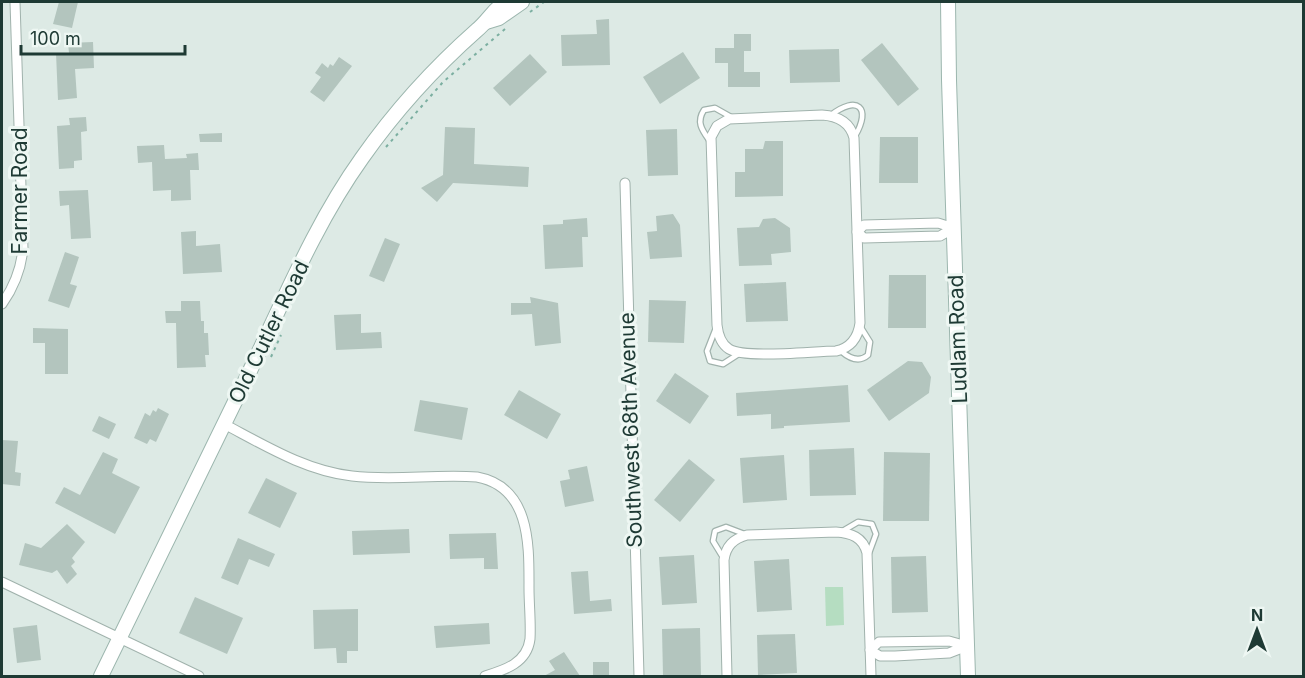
<svg xmlns="http://www.w3.org/2000/svg" width="1305" height="678" viewBox="0 0 1305 678" font-family="Inter,sans-serif">
	<rect width="100%" height="100%" fill="#ddeae5"/>
	<path fill="#b5ddc1" d="M825 587H843L844 625 826 626Z"/>
	<g fill="#b3c5be">
		<path d="M59 2H78L72 28 53 24Z"/>
		<path d="M609 19 610 65 562 66 561 35 597 34 596 20Z"/>
		<path d="M734 34H751V51H744V72H760V87H728V63H715V48H734Z"/>
		<path d="M93 42 94 68 75 69 77 98 58 100 56 53H69L68 43Z"/>
		<path d="M882 43 919 89 898 106 861 60Z"/>
		<path d="M839 49 840 82 790 83 789 50Z"/>
		<path d="M683 52 700 78 660 104 643 77Z"/>
		<path d="M530 54 547 72 510 106 493 88Z"/>
		<path d="M339 57 352 66 324 102 310 92 321 77 315 73 322 63 328 68 330 64 333 66Z"/>
		<path d="M86 117 87 131 81 132 82 160 74 161V168L59 169 57 126 70 125 69 118Z"/>
		<path d="M445 127 475 128 474 164 529 167 528 187 453 183 437 202 421 188 443 175Z"/>
		<path d="M677 129 678 175 648 176 646 130Z"/>
		<path d="M222 133V142H200L199 134Z"/>
		<path d="M880 137H918V183H879Z"/>
		<path d="M765 141H783V196L735 197V172H745V149H763Z"/>
		<path d="M164 145 165 159 187 158 186 154 198 153 199 170H190L191 200 171 201V190L153 191 152 162 138 163 137 146Z"/>
		<path d="M88 190 91 238 71 239 69 205 60 206 59 191Z"/>
		<path d="M673 214 680 225 682 257 650 259 647 232 657 231 656 216Z"/>
		<path d="M587 218 588 237H582L583 267 545 269 543 225 563 224V220Z"/>
		<path d="M775 218 790 228 791 252 771 254 772 265 739 266 737 228 759 227 763 219Z"/>
		<path d="M196 231V246L220 244 222 272 183 274 181 232Z"/>
		<path d="M385 238 400 244 384 282 369 276Z"/>
		<path d="M65 252 79 257 70 284 77 286 69 308 48 301Z"/>
		<path d="M889 275H926V328H888Z"/>
		<path d="M786 282 788 321 746 322 744 284Z"/>
		<path d="M530 297 558 303 561 343 535 346 532 314 511 315V303H531Z"/>
		<path d="M649 300 686 301 684 343 648 342Z"/>
		<path d="M181 301H200L201 321H204V333H208L209 355H205L206 367 177 368 176 323H166L165 311H181Z"/>
		<path d="M361 314V333L381 332 382 348 336 350 334 315Z"/>
		<path d="M33 328 68 329V374H45V343H33Z"/>
		<path d="M908 361 922 362 931 377 929 393 889 421 867 390Z"/>
		<path d="M675 373 709 396 690 424 656 401Z"/>
		<path d="M848 385 850 422 784 426V428L771 429V414L737 416 736 393Z"/>
		<path d="M519 390 561 414 547 439 504 415Z"/>
		<path d="M420 400 468 408 462 440 414 431Z"/>
		<path d="M158 408 169 414 156 442 150 439 147 444 134 438 145 413 150 416 153 410 156 412Z"/>
		<path d="M99 416 116 424 109 439 92 431Z"/>
		<path d="M2 440 18 441 15 472 21 473 20 486 2 484Z"/>
		<path d="M854 448 856 495 810 496 809 450Z"/>
		<path d="M103 452 118 459 112 473 140 487 115 534 55 503 64 487 80 495Z"/>
		<path d="M884 452 930 453 929 521H883Z"/>
		<path d="M784 455 787 500 743 503 740 458Z"/>
		<path d="M689 459 715 480 680 522 654 500Z"/>
		<path d="M587 466 594 501 565 507 560 481 570 479 568 470Z"/>
		<path d="M266 478 297 493 280 528 248 513Z"/>
		<path d="M67 524 85 542 72 558 75 562 71 566 77 574 67 584 57 570 52 573 19 565 25 543 41 548Z"/>
		<path d="M409 529 410 553 353 555 352 531Z"/>
		<path d="M496 533 498 569H484V558L450 559 449 534Z"/>
		<path d="M238 538 275 554 269 567 249 559 238 585 221 578Z"/>
		<path d="M694 555 697 603 662 605 659 557Z"/>
		<path d="M926 556 928 612 892 613 891 557Z"/>
		<path d="M789 559 792 610 757 612 754 561Z"/>
		<path d="M588 571 590 601 611 599 612 611 574 614 571 572Z"/>
		<path d="M195 597 243 618 227 654 179 633Z"/>
		<path d="M358 609V651H347V663H337L336 648 314 649 313 610Z"/>
		<path d="M489 623 490 644 436 648 434 626Z"/>
		<path d="M37 625 41 660 17 663 13 628Z"/>
		<path d="M700 628 701 676H663L662 629Z"/>
		<path d="M795 634 797 673 758 675 757 635Z"/>
		<path d="M564 652 580 676H544L555 670 549 661Z"/>
		<rect x="593" y="662" width="16" height="14"/>
	</g>
	<g fill="none" stroke-linecap="round" stroke-linejoin="round">
		<defs>
			<g id="lane">
				<path d="M831 115C857 95 872 107 855 136"/>
				<path d="M709 140C702 130 696 122 704 110L715 108 731 117"/>
				<path d="M716 328 707 351 710 361 723 364 740 353"/>
				<path d="M841 351C849 358 859 363 868 355L870 342 860 326"/>
				<path d="M841 532 858 522 872 524 876 534 869 553"/>
				<path d="M724 559 713 541 715 531 726 527 747 535"/>
			</g>
			<g id="street">
				<path d="M822 115C838 116 850 122 854 138L860 323C858 338 850 348 836 351 814 351 745 359 729 349 721 344 718 334 717 325L711 137 717 126 729 119Z"/>
				<path d="M625 183 639 676"/>
				<path d="M938 223 954 228 940 236 864 238 857 232 864 225Z"/>
				<path d="M2 304C14 287 21 269 23 249L15 2"/>
				<path d="M224 424C264 445 306 471 352 476 393 481 435 474 477 477 531 487 529 546 529 588 529 605 531 622 530 639 527 663 505 670 485 676"/>
				<path d="M2 582 199 676"/>
				<path d="M949 641 967 646 949 653 895 656H880L870 650 879 642Z"/>
				<path d="M727 676 724 560C726 546 733 539 747 535L836 532C851 533 863 537 867 553L871 676"/>
			</g>
			<g id="secondary">
				<path d="M948 2 949 80 968 676"/>
				<path d="M486 22 499 18 522 2"/>
				<path d="M101 676C149 577 197 478 246 379 282 305 314 225 362 158 395 111 434 68 477 30 488 21 493 10 505 2"/>
			</g>
		</defs>
		<use href="#lane" stroke="#a0b2ac" stroke-width="7"/>
		<use href="#street" stroke="#a0b2ac" stroke-width="11"/>
		<use href="#secondary" stroke="#9cb6ae" stroke-width="16"/>
		<g stroke="#7cafa1" stroke-width="2" stroke-dasharray="3 4.5" stroke-linecap="butt">
			<path d="M530 12 544 2"/>
			<path d="M386 147 443 82 505 29"/>
			<path d="M271 357 281 335"/>
		</g>
		<use href="#lane" stroke="#fff" stroke-width="4.5"/>
		<use href="#street" stroke="#fff" stroke-width="9"/>
		<use href="#secondary" stroke="#fff" stroke-width="14"/>
	</g>
	<g text-anchor="middle" stroke-width="6" stroke-linejoin="round" paint-order="stroke">
		<g font-size="21" fill="#1e3a34" stroke="#eef7f3">
			<text transform="translate(20 191) rotate(-90)" y="7">Farmer Road</text>
			<text transform="translate(269 332) rotate(-64)" y="7">Old Cutler Road</text>
			<text transform="translate(958 339) rotate(-92)" y="7">Ludlam Road</text>
			<text transform="translate(631 430) rotate(-92)" y="7">Southwest 68th Avenue</text>
		</g>
	</g>
	<rect width="1305" height="678" fill="none" stroke="#1e3a34" stroke-width="6"/>
	<g transform="translate(1257 630)" stroke="#eef7f3" stroke-width="4.5" paint-order="stroke">
	<path d="M0-4.5L10 22L0 15L-10 22Z" fill="#1e3a34"/>
	<text y="-9" font-size="16" font-weight="bold" text-anchor="middle" fill="#1e3a34">N</text>
	</g>
	<path d="M21 45v9h164v-9" fill="none" stroke="#1e3a34" stroke-width="3"/>
	<text x="30" y="45" font-size="18" fill="#1e3a34" stroke="#eef7f3" stroke-width="4.5" paint-order="stroke">100 m</text>
</svg>
